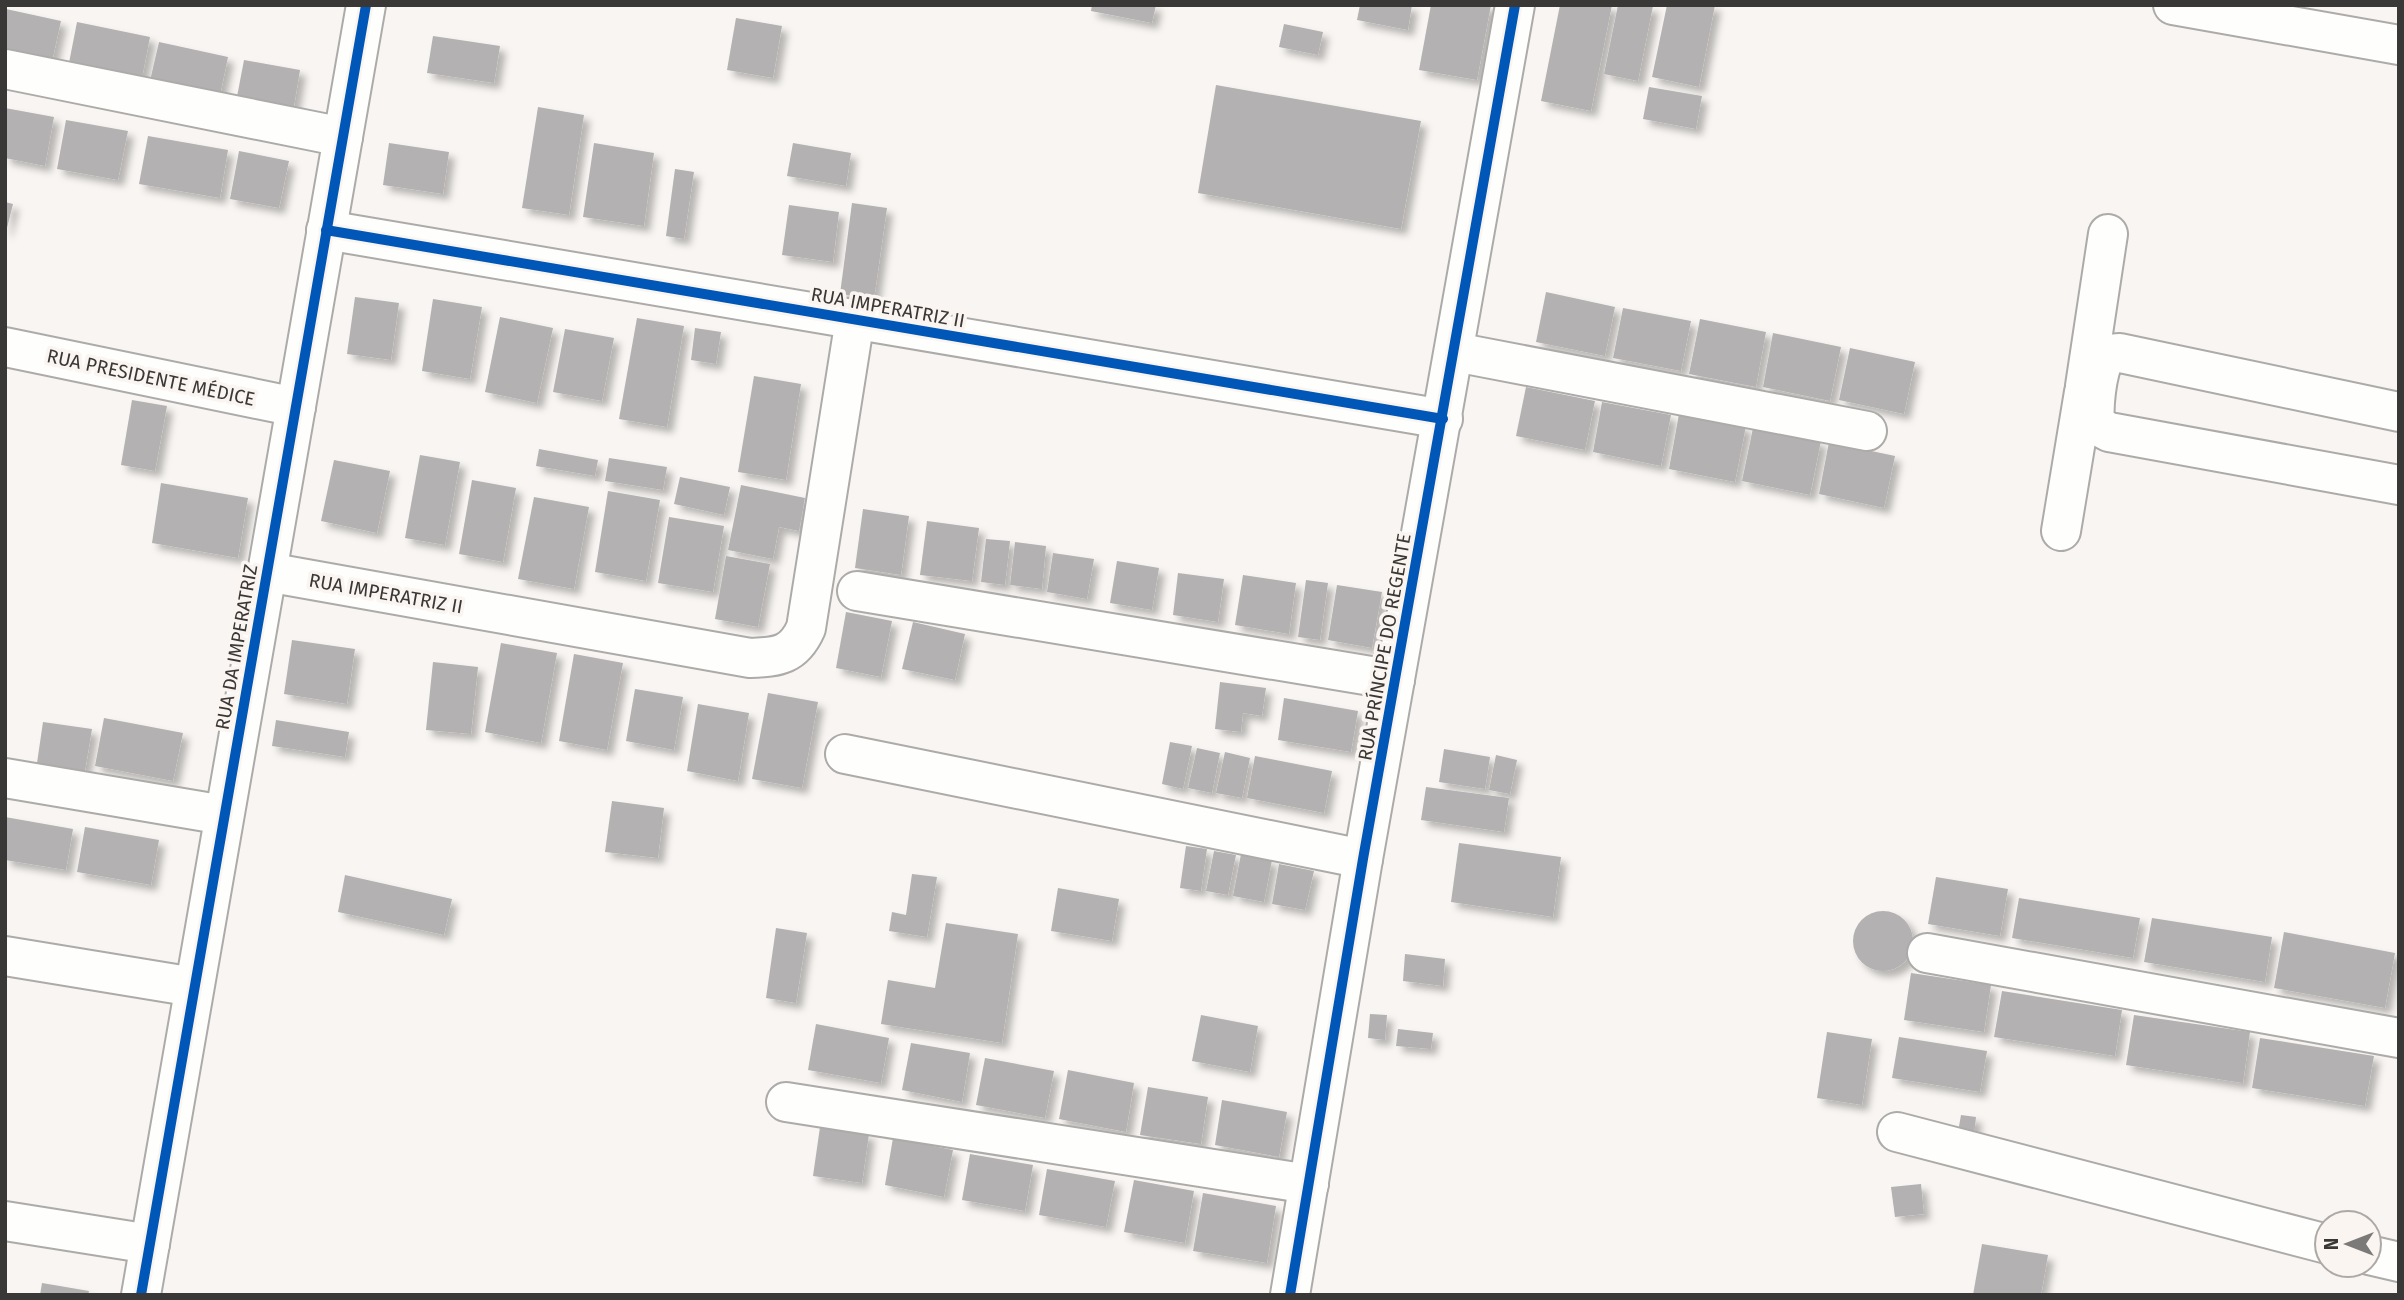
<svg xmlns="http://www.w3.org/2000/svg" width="2404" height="1300" viewBox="0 0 2404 1300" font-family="'Fira Sans',sans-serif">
	<defs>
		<filter id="shadow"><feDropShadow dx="6" dy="6" stdDeviation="3.5" flood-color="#0004"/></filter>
	</defs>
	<rect width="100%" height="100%" fill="#f8f5f2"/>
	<g fill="#b3b1b1" filter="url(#shadow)">
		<path d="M1092 5H1156L1152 23 1091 11Z"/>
		<path d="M1360 5H1412L1408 30 1357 20Z"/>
		<path d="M1431 5H1491L1477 80 1419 70Z"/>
		<path d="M1560 5H1612L1591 111 1541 101Z"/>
		<path d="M1618 5 1653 6 1638 81 1604 74Z"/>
		<path d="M1667 5H1715L1699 87 1652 77Z"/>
		<path d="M6 9 61 21 51 66 5 57Z"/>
		<path d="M736 18 782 26 773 78 727 70Z"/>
		<path d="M77 22 150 37 141 83 68 68Z"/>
		<path d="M1284 24 1323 32 1318 55 1279 47Z"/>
		<path d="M433 36 500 46 494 83 427 73Z"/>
		<path d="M159 42 228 57 219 100 149 85Z"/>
		<path d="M244 60 300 70 293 112 236 102Z"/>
		<path d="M1216 85 1421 121 1401 229 1198 193Z"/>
		<path d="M1649 87 1702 96 1696 129 1643 119Z"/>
		<path d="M538 107 584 115 569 215 522 208Z"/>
		<path d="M5 108 54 117 45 166 5 158Z"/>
		<path d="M66 120 128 131 118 180 57 169Z"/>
		<path d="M148 136 228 150 220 198 139 184Z"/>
		<path d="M389 143 449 152 443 194 383 185Z"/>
		<path d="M594 143 654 153 644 226 583 217Z"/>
		<path d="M793 143 851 153 846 186 787 176Z"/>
		<path d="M239 151 289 161 279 208 230 199Z"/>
		<path d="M675 169 694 172 684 239 666 236Z"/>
		<path d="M5 202 13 204 6 232H5Z"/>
		<path d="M852 203 887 208 874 299 840 294Z"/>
		<path d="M789 205 839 212 833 262 782 255Z"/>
		<path d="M1546 292 1615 307 1605 356 1536 342Z"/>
		<path d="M355 297 399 303 391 360 347 354Z"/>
		<path d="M433 299 482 307 470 379 422 371Z"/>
		<path d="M1623 308 1691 321 1681 371 1613 358Z"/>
		<path d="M500 317 553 328 537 403 485 392Z"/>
		<path d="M637 318 684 326 667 427 619 419Z"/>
		<path d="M1700 319 1766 332 1756 387 1689 374Z"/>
		<path d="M695 328 721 332 716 364 691 360Z"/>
		<path d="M565 329 614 338 602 401 553 392Z"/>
		<path d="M1773 333 1841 347 1830 401 1763 387Z"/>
		<path d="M1850 348 1915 362 1904 414 1839 400Z"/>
		<path d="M754 376 801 384 786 480 738 472Z"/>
		<path d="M1526 387 1595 401 1585 450 1516 436Z"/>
		<path d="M132 400 167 406 155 471 121 465Z"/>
		<path d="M1602 402 1671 415 1661 466 1593 452Z"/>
		<path d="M1679 414 1746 426 1735 482 1669 469Z"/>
		<path d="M1753 428 1821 441 1810 495 1742 481Z"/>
		<path d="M1829 442 1895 456 1884 508 1819 494Z"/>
		<path d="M539 449 598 460 595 476 536 466Z"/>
		<path d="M420 455 460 462 445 545 405 538Z"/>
		<path d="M609 458 667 467 663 490 605 481Z"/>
		<path d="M334 460 390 471 377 533 321 521Z"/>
		<path d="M680 477 730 487 724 515 674 504Z"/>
		<path d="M472 480 516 488 503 562 459 554Z"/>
		<path d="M161 483 248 498 238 558 152 543Z"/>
		<path d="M741 485 805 498 799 531 779 527 773 559 728 550Z"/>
		<path d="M608 491 660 500 646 581 595 572Z"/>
		<path d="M534 497 589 507 574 589 518 579Z"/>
		<path d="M863 509 909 516 901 575 855 568Z"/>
		<path d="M669 517 724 526 713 592 658 583Z"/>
		<path d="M927 521 979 528 972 581 920 575Z"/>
		<path d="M986 539 1010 541 1005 585 981 582Z"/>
		<path d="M1015 542 1046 546 1042 589 1010 585Z"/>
		<path d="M1053 553 1094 559 1087 599 1047 592Z"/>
		<path d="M726 556 770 564 758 627 715 619Z"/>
		<path d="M1117 561 1159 568 1152 610 1110 603Z"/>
		<path d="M1178 573 1224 579 1218 622 1173 615Z"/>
		<path d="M1243 575 1296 583 1289 634 1235 625Z"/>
		<path d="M1306 580 1328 583 1320 640 1298 637Z"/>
		<path d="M1337 585 1382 592 1372 648 1328 640Z"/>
		<path d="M846 612 892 621 881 677 836 668Z"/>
		<path d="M913 622 965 634 955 680 902 669Z"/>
		<path d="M292 640 355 649 347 704 284 694Z"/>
		<path d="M501 643 557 653 541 743 485 732Z"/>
		<path d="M574 654 623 663 607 750 559 741Z"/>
		<path d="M433 662 478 667 471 734 426 730Z"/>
		<path d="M1220 682 1266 688 1262 716 1243 713 1241 732 1215 729Z"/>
		<path d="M635 689 683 697 674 750 626 741Z"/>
		<path d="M768 693 818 702 802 788 752 779Z"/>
		<path d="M1284 698 1358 711 1351 752 1278 740Z"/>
		<path d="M698 704 749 713 738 781 687 771Z"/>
		<path d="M104 718 183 733 173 781 95 766Z"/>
		<path d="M276 720 349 732 345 757 272 746Z"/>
		<path d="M43 722 92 729 85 771 37 763Z"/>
		<path d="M1170 742 1192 746 1183 789 1162 784Z"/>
		<path d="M1197 748 1220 753 1212 793 1188 788Z"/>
		<path d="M1444 749 1490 757 1485 789 1439 782Z"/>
		<path d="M1225 752 1250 758 1242 798 1216 793Z"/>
		<path d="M1496 755 1517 760 1510 794 1489 790Z"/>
		<path d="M1255 756 1332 771 1324 813 1247 798Z"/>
		<path d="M1426 787 1509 798 1504 832 1421 820Z"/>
		<path d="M612 801 664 808 658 858 605 852Z"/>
		<path d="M5 817 73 829 66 870 5 860Z"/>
		<path d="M85 827 159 840 151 885 77 872Z"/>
		<path d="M1459 843 1561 857 1553 917 1451 902Z"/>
		<path d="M1186 846 1207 849 1201 891 1180 888Z"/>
		<path d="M1214 851 1236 855 1228 895 1206 891Z"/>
		<path d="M1241 854 1272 860 1264 902 1233 896Z"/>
		<path d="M1279 864 1314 871 1305 910 1272 904Z"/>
		<path d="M912 874 937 877 927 937 889 931 892 912 906 915Z"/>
		<path d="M345 875 452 899 444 935 338 912Z"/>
		<path d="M1936 877 2008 889 2000 936 1928 924Z"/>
		<path d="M1058 888 1119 899 1112 941 1051 931Z"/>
		<path d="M2019 898 2140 918 2133 958 2012 938Z"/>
		<circle cx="1883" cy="941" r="30"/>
		<path d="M2152 918 2272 937 2265 982 2144 962Z"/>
		<path d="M946 923 1018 934 1002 1043 881 1024 888 980 935 988Z"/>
		<path d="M776 928 807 933 796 1003 766 998Z"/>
		<path d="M2284 932 2395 953 2385 1008 2274 988Z"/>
		<path d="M1405 954 1445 959 1443 986 1403 981Z"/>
		<path d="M1911 973 1991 985 1984 1032 1904 1020Z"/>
		<path d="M2002 991 2122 1010 2115 1056 1994 1037Z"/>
		<path d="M1370 1014 1387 1015 1385 1040 1368 1038Z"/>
		<path d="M1201 1015 1258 1026 1250 1072 1192 1061Z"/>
		<path d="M2134 1015 2250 1032 2243 1083 2126 1065Z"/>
		<path d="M816 1024 889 1038 881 1083 808 1070Z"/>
		<path d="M1398 1029 1433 1033 1431 1049 1396 1046Z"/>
		<path d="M1827 1032 1872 1039 1862 1105 1817 1098Z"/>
		<path d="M1899 1037 1987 1051 1980 1092 1892 1078Z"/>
		<path d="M2260 1038 2374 1056 2365 1106 2252 1088Z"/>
		<path d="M911 1043 970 1053 962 1102 902 1090Z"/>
		<path d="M985 1058 1054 1071 1045 1118 976 1105Z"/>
		<path d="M1068 1070 1134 1083 1126 1132 1059 1119Z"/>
		<path d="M1148 1087 1208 1097 1201 1144 1140 1135Z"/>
		<path d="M1222 1100 1287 1112 1279 1157 1215 1145Z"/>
		<path d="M1961 1115 1976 1117 1974 1135 1958 1132Z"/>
		<path d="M820 1127 869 1134 862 1183 813 1176Z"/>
		<path d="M893 1138 953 1150 944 1197 885 1185Z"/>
		<path d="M970 1154 1033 1165 1025 1211 962 1200Z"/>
		<path d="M1047 1169 1115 1181 1106 1227 1039 1215Z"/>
		<path d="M1134 1180 1194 1191 1185 1243 1124 1232Z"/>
		<path d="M1921 1184 1924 1214 1895 1217 1891 1187Z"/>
		<path d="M1203 1193 1276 1206 1267 1263 1193 1251Z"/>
		<path d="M1982 1244 2048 1255 2041 1295H1973Z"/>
		<path d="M42 1283 89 1291 88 1295H40Z"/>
	</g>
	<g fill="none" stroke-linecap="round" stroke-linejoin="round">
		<defs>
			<g id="minor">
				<path d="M2173 5 2399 45"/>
				<path d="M5 69 343 137"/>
				<path d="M326 230 1443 419"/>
				<path d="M5 347 296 407"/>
				<path d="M1455 352 1867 431"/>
				<path d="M2085 386 2108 234"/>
				<path d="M2399 412 2120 353C2114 353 2109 354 2105 359 2097 368 2092 415 2096 425L2109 432 2399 485"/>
				<path d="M2061 531 2084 392"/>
				<path d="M267 572 750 658C779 657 794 655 806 628L855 319"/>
				<path d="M857 591 1395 680"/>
				<path d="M845 754 1363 859"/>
				<path d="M5 778 224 815"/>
				<path d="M1927 953 2399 1038"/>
				<path d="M5 956 194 987"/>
				<path d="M786 1102 1309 1184"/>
				<path d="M1897 1132 2327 1244"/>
				<path d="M5 1221 150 1244"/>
				<path d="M2369 1255 2399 1262"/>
				<path d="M141 1295 366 5"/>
				<path d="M1290 1295 1363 859 1515 5"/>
			</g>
		</defs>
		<use href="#minor" stroke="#adaba9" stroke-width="42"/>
		<use href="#minor" stroke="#fefefd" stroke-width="38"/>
		<defs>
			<g id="cycleway">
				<path d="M326 230 1443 419"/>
				<path d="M141 1295 366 5"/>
				<path d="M1290 1295 1363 859 1515 5"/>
			</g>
		</defs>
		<use href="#cycleway" stroke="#faf5f0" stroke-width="15"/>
		<use href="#cycleway" stroke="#0057b8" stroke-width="10"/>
	</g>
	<g text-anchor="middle" stroke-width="7" stroke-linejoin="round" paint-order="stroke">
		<g font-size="19" fill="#3a3836" stroke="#faf5f0">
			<text transform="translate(888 307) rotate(10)" y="7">RUA IMPERATRIZ II</text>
			<text transform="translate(151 377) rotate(12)" y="7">RUA PRESIDENTE MÉDICE</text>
			<text transform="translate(386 593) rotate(10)" y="7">RUA IMPERATRIZ II</text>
			<text transform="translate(236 647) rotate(-80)" y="7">RUA DA IMPERATRIZ</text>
			<text transform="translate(1384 647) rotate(-80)" y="7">RUA PRÍNCIPE DO REGENTE</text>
		</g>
	</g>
	<rect width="2404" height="1300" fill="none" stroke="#3a3836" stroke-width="14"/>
	<g transform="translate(2348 1244) rotate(270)"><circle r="33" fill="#faf5f0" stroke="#ada9a6" stroke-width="2"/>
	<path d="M0-5L12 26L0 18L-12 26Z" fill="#7c7a78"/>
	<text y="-10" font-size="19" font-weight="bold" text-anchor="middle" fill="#3a3836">N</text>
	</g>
</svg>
